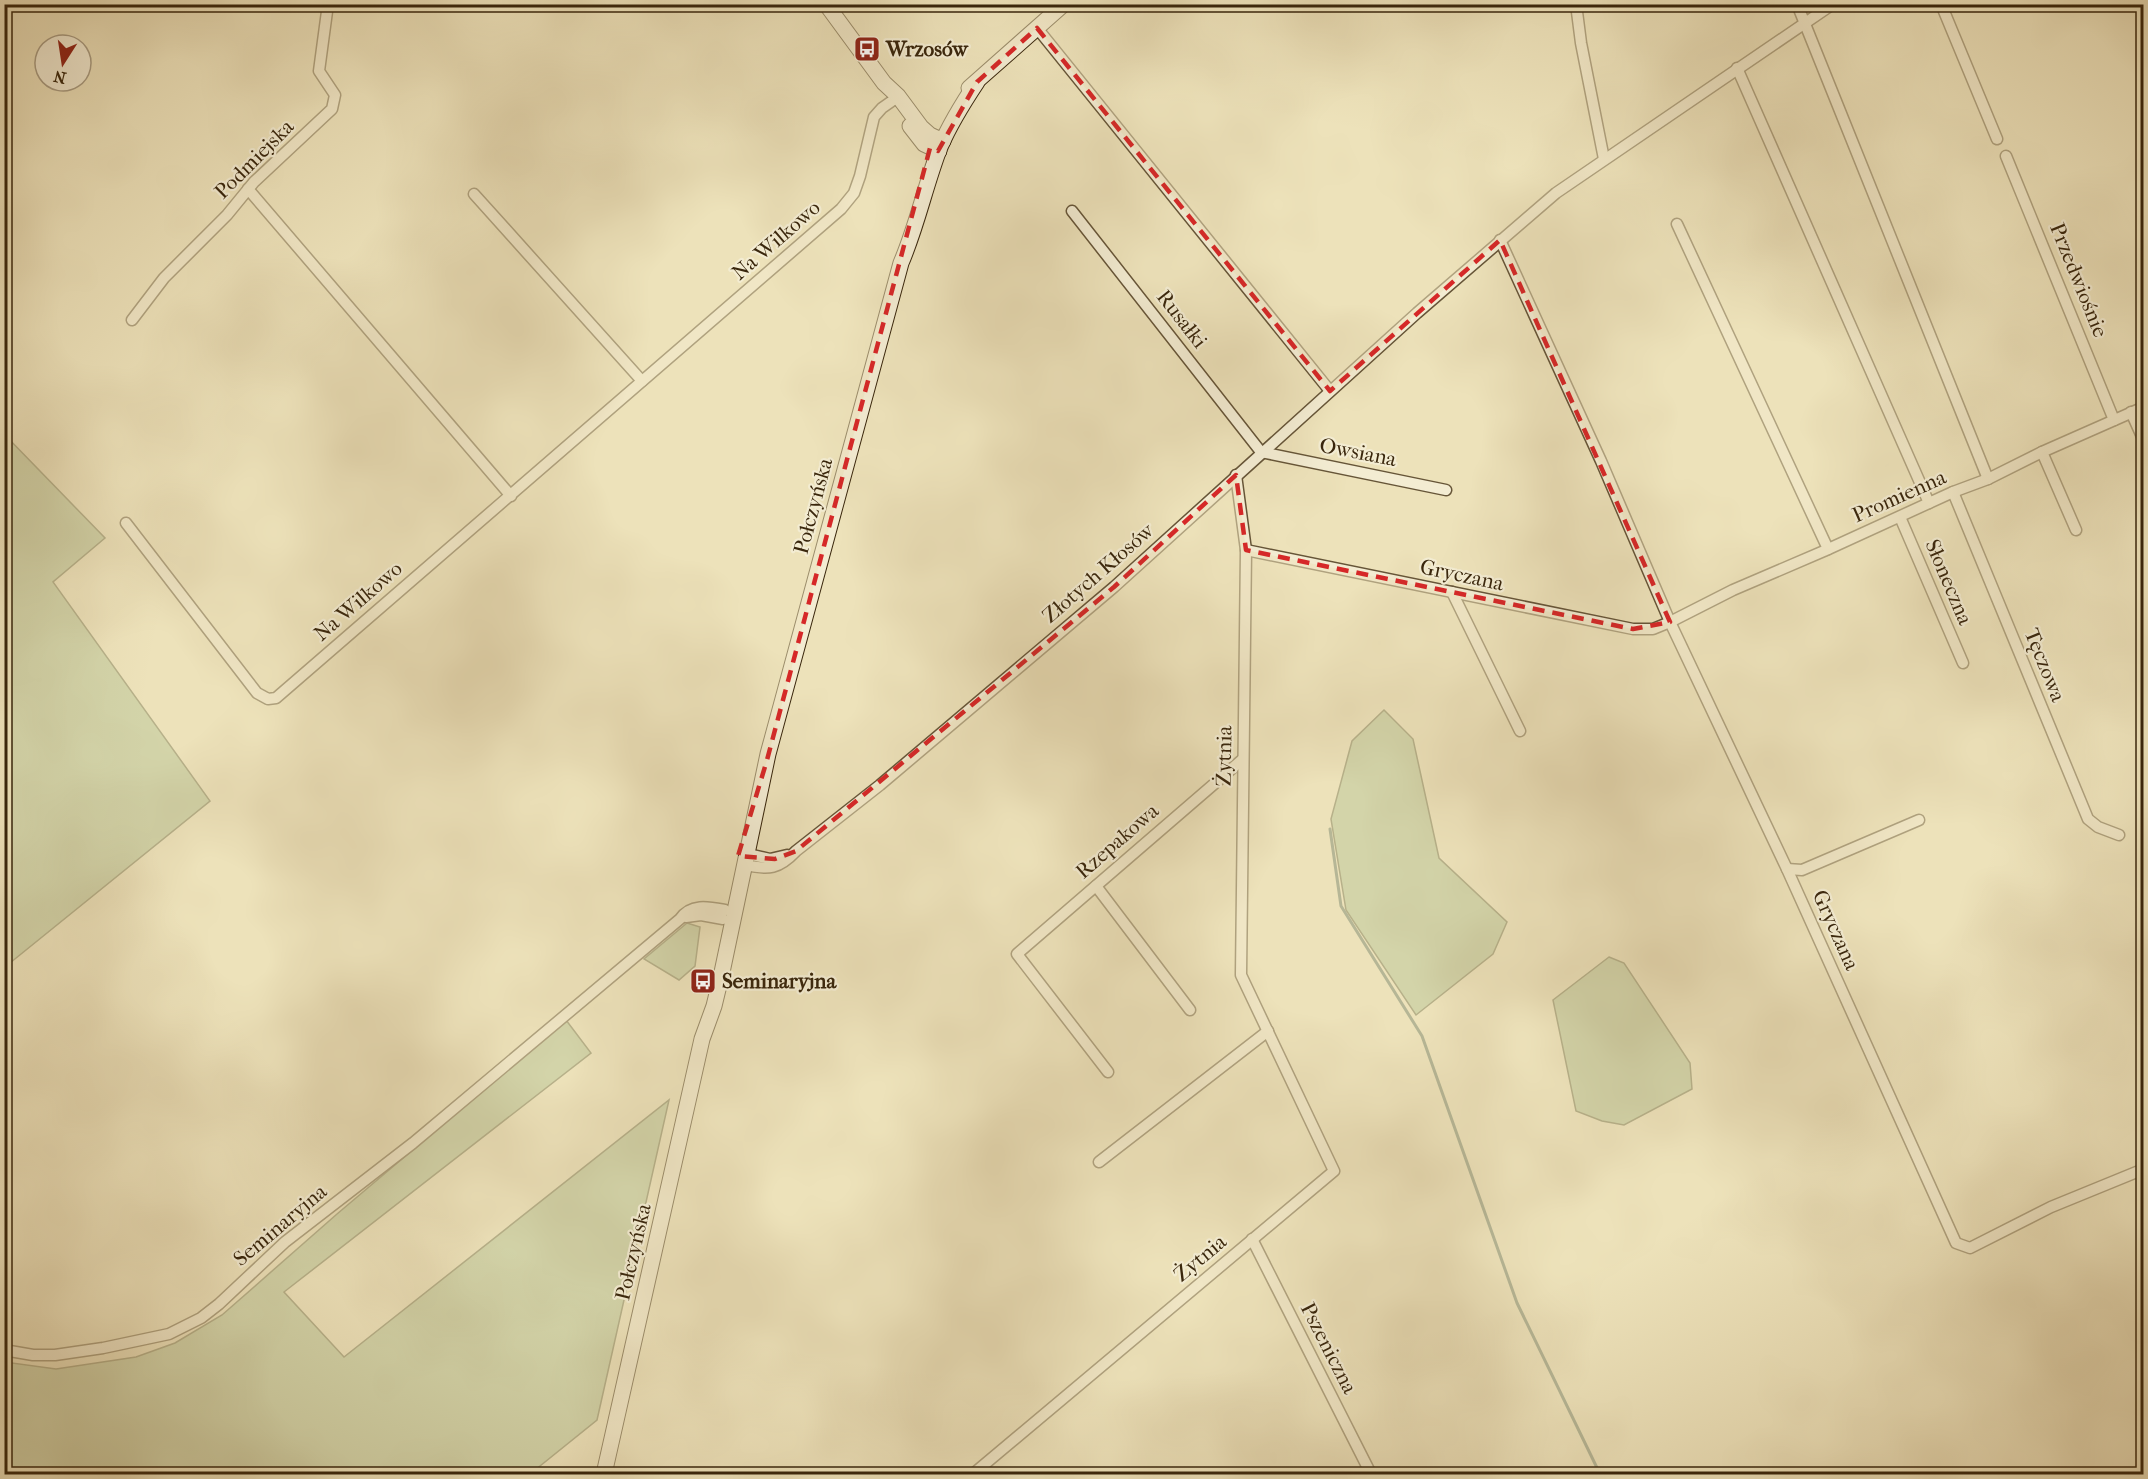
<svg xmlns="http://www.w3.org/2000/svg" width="2148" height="1479" viewBox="0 0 2148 1479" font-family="'IM FELL French Canon',serif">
	<rect width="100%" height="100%" fill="#ede2ba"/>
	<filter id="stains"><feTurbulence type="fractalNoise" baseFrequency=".00333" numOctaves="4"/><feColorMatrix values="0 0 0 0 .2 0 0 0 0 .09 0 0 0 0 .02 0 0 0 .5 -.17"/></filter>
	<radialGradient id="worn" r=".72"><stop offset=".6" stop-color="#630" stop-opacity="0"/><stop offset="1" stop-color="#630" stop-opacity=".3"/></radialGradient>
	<g fill="#b3c494" stroke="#767550" stroke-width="1.5">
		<path d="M5 435 105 538 53 582 210 801 5 967Z"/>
		<path d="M1384 710 1413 739 1439 858 1507 922 1493 954 1416 1015 1346 910 1331 819 1352 741Z"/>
		<path d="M687 923 700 927 695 966 679 980 644 959Z"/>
		<path d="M1609 957 1624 963 1690 1063 1692 1089 1624 1125 1602 1121 1576 1111 1553 1000Z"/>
		<path d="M566 1020 591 1053 284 1292 344 1357 669 1100 597 1420 530 1474H5V1362L56 1369 136 1357 175 1343 222 1315 337 1214Z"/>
	</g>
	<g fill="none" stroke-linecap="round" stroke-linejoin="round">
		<path stroke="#73826a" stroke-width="3" d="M1330 829 1341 906 1422 1036 1517 1303 1600 1474"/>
		<defs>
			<g id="street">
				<path d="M1576 4 1581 43 1604 159"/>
				<path d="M1797 4 1988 479"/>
				<path d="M1941 4 1997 139"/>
				<path d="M1037 28 1330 391"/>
				<path d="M1737 68 1929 503"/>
				<path d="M2006 156 2114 420"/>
				<path d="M248 189 511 496"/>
				<path d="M474 194 642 381"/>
				<path d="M1072 211 1261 452 1446 490"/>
				<path d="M1677 224 1828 549"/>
				<path d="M1500 240 1601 461 1670 622 1787 869 1956 1243 1970 1248 2051 1207 2144 1169"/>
				<path d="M132 320 164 278 227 215 254 182 332 109 335 95 319 71 328 4"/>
				<path d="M2131 412 2144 441"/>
				<path d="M2042 452 2076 530"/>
				<path d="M1953 492 2088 819 2098 827 2119 835"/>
				<path d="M1900 517 1963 663"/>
				<path d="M126 523 257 693 268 699 276 698 841 209 854 193 860 176 874 117 882 108 892 101"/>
				<path d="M1246 550 1633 629H1653L1670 622 1733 590 1824 551 1953 492 1988 479 2042 452 2144 407"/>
				<path d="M1452 592 1520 731"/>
				<path d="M748 854 770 859 787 855"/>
				<path d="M745 865C769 870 779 869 796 851L880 785 1114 587 1417 313 1556 193 1833 4"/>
				<path d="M1787 869 1802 870 1919 820"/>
				<path d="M1096 886 1190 1010"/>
				<path d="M686 917 701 915 723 919"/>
				<path d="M1108 1072 1017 954 1243 759"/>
				<path d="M1099 1162 1268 1031"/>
				<path d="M1252 1239 1371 1474"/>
				<path d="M4 1350 33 1355H55L103 1348 169 1334 201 1318 219 1304 285 1242 413 1143 680 919C691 903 709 907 725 910"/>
				<path d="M973 1474 1334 1171 1241 975 1246 550 1236 475"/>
			</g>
			<g id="secondary">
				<path d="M826 4 884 83 898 96 921 127 930 135 943 141"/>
				<path d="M969 88 1064 4"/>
				<path d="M910 126 924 144 939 151"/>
				<path d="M604 1474 702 1039 714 1006 721 977 768 754 901 263C917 226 925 186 940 147 950 124 963 103 977 82"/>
			</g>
		</defs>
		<use href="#street" stroke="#665538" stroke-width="13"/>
		<use href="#secondary" stroke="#39260c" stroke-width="17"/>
		<use href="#street" stroke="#f3ecd2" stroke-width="10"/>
		<use href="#secondary" stroke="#f3ecd2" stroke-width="15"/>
	</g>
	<path d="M0 0H2148V1479H0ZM1037 28 1330 391 1500 240 1670 622 1633 629 1246 550 1236 475 1114 587 796 851 775 859 738 856 767 760 930 148 938 151 977 82Z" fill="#ede2ba" fill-opacity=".55" fill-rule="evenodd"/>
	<path fill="none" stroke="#d62828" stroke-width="4.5" stroke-dasharray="12 8" stroke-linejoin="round" d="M1037 28 1330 391 1500 240 1670 622 1633 629 1246 550 1236 475 1114 587 796 851 775 859 738 856 767 760 930 148 938 151 977 82Z"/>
	<defs>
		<symbol id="bus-square" viewBox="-11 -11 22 22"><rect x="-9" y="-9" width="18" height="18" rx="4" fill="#8f2418" stroke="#f3ecd2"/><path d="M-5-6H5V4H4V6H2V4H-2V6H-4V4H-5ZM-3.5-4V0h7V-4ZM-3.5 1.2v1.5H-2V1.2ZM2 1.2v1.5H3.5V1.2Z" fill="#fff"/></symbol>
	</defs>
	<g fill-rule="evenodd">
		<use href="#bus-square" x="852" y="34" width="30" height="30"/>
		<use href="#bus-square" x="688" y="966" width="30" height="30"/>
	</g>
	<g text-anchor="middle" stroke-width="4.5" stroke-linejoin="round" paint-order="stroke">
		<g font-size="21" font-weight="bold" fill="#39260c" stroke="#f3ecd2" text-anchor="start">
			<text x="886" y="56">Wrzosów</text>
			<text x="722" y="988">Seminaryjna</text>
		</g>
		<g font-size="21" fill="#39260c" stroke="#f3ecd2">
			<text transform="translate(254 159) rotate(-45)" y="7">Podmiejska</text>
			<text transform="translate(776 240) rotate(-41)" y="7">Na Wilkowo</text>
			<text transform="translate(2079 280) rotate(68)" y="7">Przedwiośnie</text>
			<text transform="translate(1182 319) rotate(52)" y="7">Rusałki</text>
			<text transform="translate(1358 452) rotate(11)" y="7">Owsiana</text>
			<text transform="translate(1899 496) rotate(-24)" y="7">Promienna</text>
			<text transform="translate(813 506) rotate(-75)" y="7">Połczyńska</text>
			<text transform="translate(1098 573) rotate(-41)" y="7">Złotych Kłosów</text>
			<text transform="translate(1462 575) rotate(12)" y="7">Gryczana</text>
			<text transform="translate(1949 582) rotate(67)" y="7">Słoneczna</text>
			<text transform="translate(358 601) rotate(-41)" y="7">Na Wilkowo</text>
			<text transform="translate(2045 665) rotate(68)" y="7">Tęczowa</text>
			<text transform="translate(1224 756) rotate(-89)" y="7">Żytnia</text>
			<text transform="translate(1117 841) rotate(-41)" y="7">Rzepakowa</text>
			<text transform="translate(1836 930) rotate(66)" y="7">Gryczana</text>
			<text transform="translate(280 1225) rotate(-40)" y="7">Seminaryjna</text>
			<text transform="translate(633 1252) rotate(-77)" y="7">Połczyńska</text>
			<text transform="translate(1200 1258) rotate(-40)" y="7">Żytnia</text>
			<text transform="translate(1329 1348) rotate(63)" y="7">Pszeniczna</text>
		</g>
	</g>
	<rect width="2148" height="1479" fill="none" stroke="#ede2ba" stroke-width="24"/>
	<rect x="6" y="6" width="2136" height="1467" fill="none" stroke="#39260c" stroke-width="3"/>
	<rect x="12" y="12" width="2124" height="1455" fill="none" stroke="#39260c" stroke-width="1.5"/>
	<g transform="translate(63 63) rotate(192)"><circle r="28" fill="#f3ecd2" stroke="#a99d83" stroke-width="1.5"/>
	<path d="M0-4.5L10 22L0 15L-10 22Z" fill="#8f2418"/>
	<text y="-9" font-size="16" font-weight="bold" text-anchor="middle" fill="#39260c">N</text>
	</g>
	<rect width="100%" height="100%" filter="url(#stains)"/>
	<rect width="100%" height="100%" fill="url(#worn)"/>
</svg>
